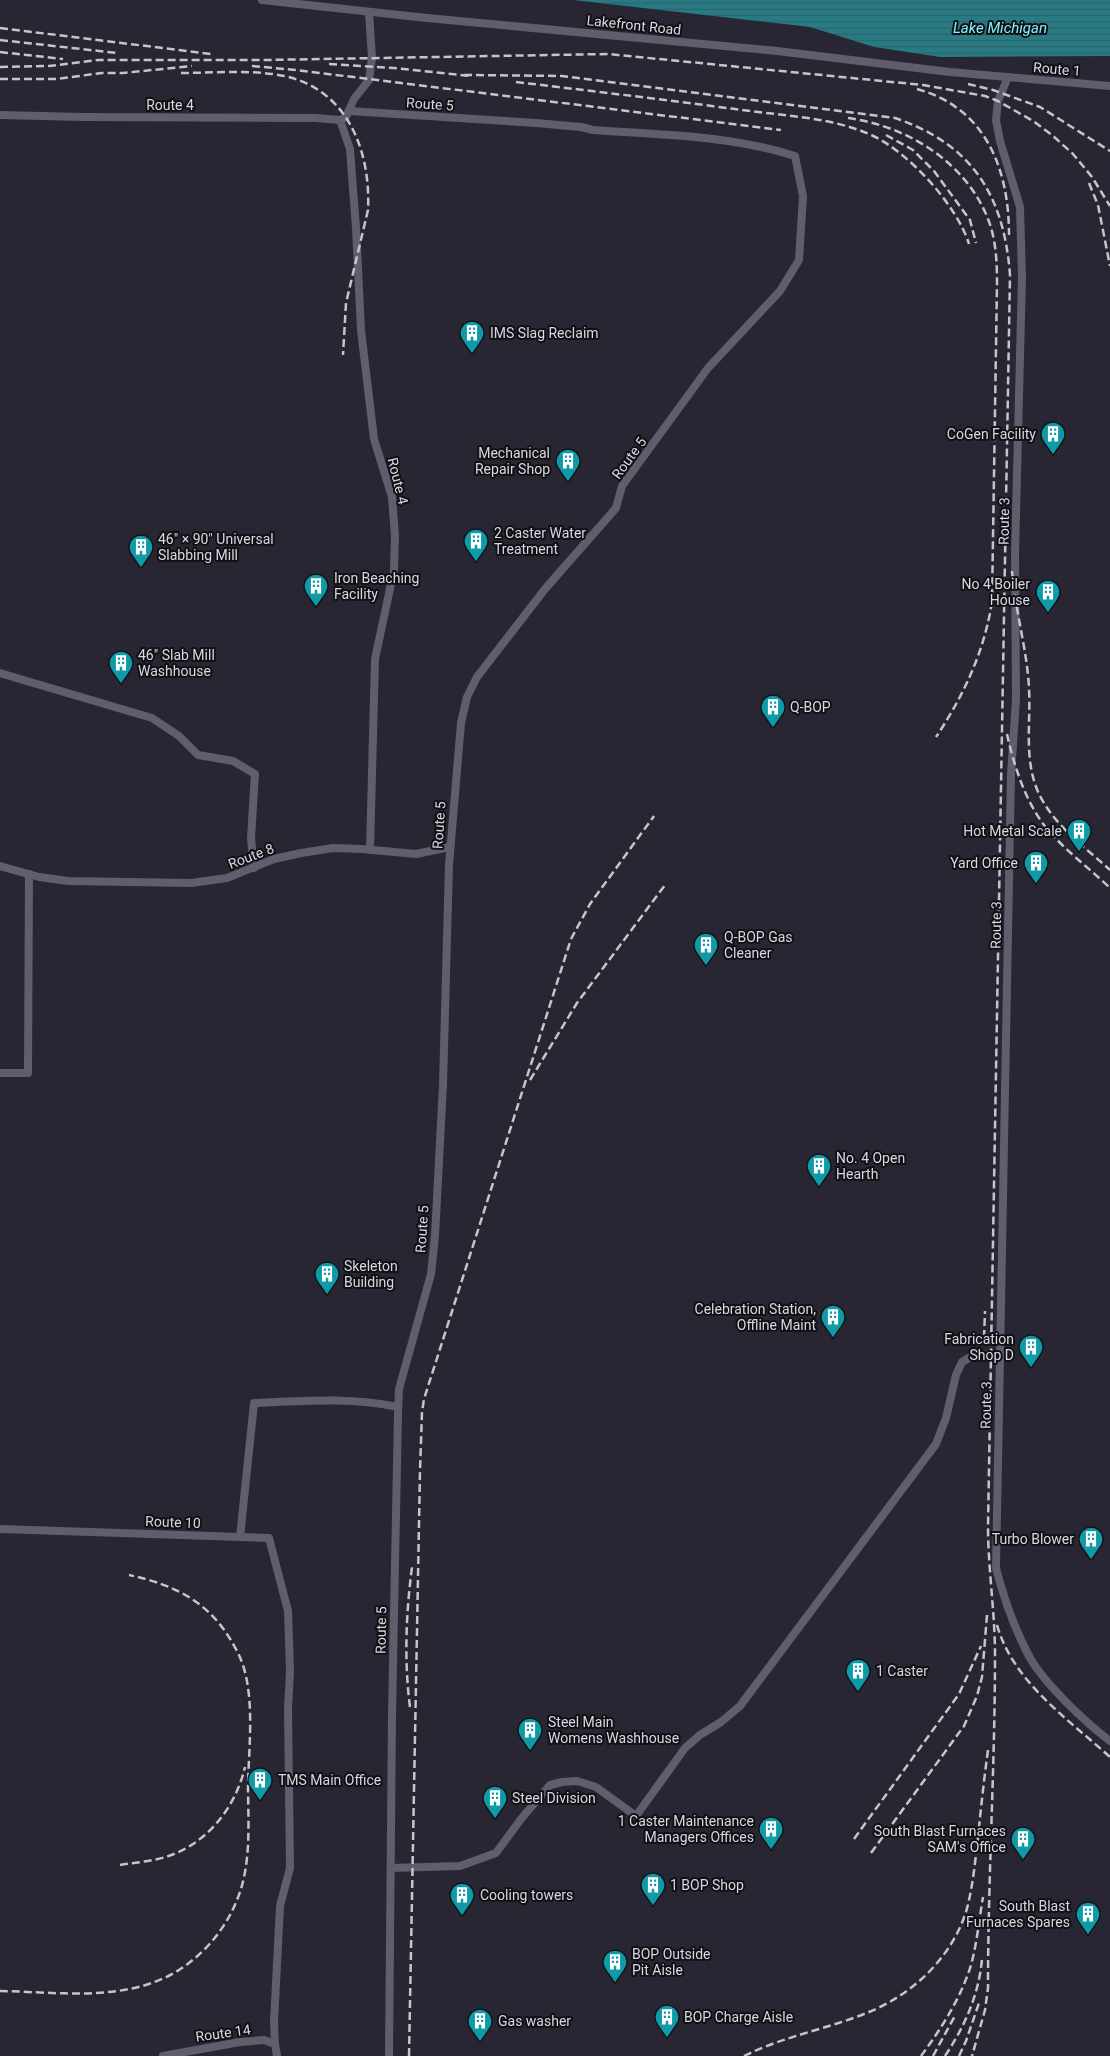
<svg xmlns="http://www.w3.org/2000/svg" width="1110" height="2056" viewBox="0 0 1110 2056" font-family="Roboto,sans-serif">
	<defs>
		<pattern id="water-rules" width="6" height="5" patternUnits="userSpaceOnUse" patternTransform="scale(1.25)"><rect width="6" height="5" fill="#277b85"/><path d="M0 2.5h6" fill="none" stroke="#336167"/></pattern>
	</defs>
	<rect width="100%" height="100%" fill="#272632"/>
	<path fill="url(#water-rules)" d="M573 0H1110V56L940 57 874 47 810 27Z"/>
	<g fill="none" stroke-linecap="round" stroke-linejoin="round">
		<g stroke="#5f5e6d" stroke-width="8">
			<path d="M262 0 427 18 777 51 950 72 1110 86"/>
			<path d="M1008 77 998 101 996 120 1000 141 1020 207 1022 277 1015 554 1016 699 1011 774 996 1568C1004 1599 1015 1630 1030 1658 1046 1685 1085 1722 1110 1741"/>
			<path d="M349 111 536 123 581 127 593 130C660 135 730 135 795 156L803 196 799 260 780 291 708 368 622 486 616 508 545 589 477 677 467 697 461 723 449 865 443 1085 435 1236 431 1274 399 1389 398 1413 392 1714 389 2056"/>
			<path d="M0 115 83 117 315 118 340 120 346 117 354 99 369 80 372 58 369 12"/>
			<path d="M340 120 350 149 356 228 361 330 374 439 392 497 395 536 394 570 375 659 370 850"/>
			<path d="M0 673 152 718 179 736 198 755 233 761 255 774 251 838 254 868"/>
			<path d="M0 866 39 877 68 881 191 883 227 878 274 859 301 853 333 848 362 849 416 854 450 847"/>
			<path d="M0 1073H28L29 874"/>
			<path d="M0 1529 269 1538 288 1611 290 1671 288 1709 290 1868 280 1906 274 2022 275 2044"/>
			<path d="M240 1537 254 1403C302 1401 351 1397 398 1407"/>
			<path d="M391 1868 460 1866 496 1853 521 1819 550 1785 562 1782 577 1781 596 1787 636 1816 685 1748 700 1735 721 1722 740 1706 936 1444 946 1418 956 1375 962 1362 974 1355 1000 1354"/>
			<path d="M163 2056 240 2042 264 2040 275 2044 277 2056"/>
		</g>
		<g stroke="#c5c5cd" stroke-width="2.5" stroke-dasharray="8 4" stroke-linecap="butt">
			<path d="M0 28 211 54"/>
			<path d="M0 40 117 53"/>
			<path d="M0 52 63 59"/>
			<path d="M329 64 394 68 471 76"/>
			<path d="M252 66 296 70 781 130"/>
			<path d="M0 67 49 66 98 60H265L608 54 923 85 985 96 998 101 1033 121 1052 135 1073 154 1092 177 1110 206"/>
			<path d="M181 73C211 73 242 70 272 74 344 82 371 146 368 210L346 303 343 355"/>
			<path d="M464 75 562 76 895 118C972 144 1004 195 1010 275L988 1526C988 1569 995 1612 995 1655 995 1766 988 1877 988 1988L985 2010 972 2056"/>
			<path d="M0 79H56L102 73H123L192 66"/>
			<path d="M516 82C592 91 667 100 742 110 785 116 829 117 869 134 907 150 957 205 969 244"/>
			<path d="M968 84 993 90 1040 107 1110 151"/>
			<path d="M917 89C986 108 1009 169 1009 235"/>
			<path d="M848 118C907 126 966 162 988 219 996 239 997 262 997 283L992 602C984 652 964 695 936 737"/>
			<path d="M886 135 913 150 934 171 970 220 976 243"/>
			<path d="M1089 183 1098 205 1110 266"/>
			<path d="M1012 571C1015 610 1027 649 1029 688 1031 724 1023 762 1040 796 1056 827 1085 847 1110 870"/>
			<path d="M1007 734C1014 766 1026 804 1048 830 1066 851 1089 868 1110 888"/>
			<path d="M530 1080 577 1003 665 885"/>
			<path d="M984 1338 985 1311"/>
			<path d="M997 1625C1013 1682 1068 1719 1110 1757"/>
			<path d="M410 1707C404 1661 406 1613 412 1567"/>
			<path d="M854 1839 959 1694 981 1646"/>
			<path d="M871 1853 964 1726 977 1696 982 1677 987 1615"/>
			<path d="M120 1865C138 1862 157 1861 174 1854 211 1839 236 1805 245 1767"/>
			<path d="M0 1991C57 1992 123 2002 174 1973 203 1956 225 1930 237 1900 252 1864 248 1821 248 1784 249 1744 256 1689 238 1653 214 1605 180 1586 129 1575"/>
			<path d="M409 2056 420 1471 422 1412 424 1399 571 939 590 904 654 816"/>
			<path d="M744 2056C784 2036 828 2029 869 2012 913 1994 951 1958 966 1912 973 1887 975 1862 978 1837 981 1808 984 1779 988 1750"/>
			<path d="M921 2056C941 2029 961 1998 971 1965 977 1943 979 1920 983 1897"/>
			<path d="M933 2056 956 2014"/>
			<path d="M945 2056C965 2026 979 1994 982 1959"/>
			<path d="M959 2056 966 2041 979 2003"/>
		</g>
	</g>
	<defs>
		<symbol id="building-pin" viewBox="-11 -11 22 30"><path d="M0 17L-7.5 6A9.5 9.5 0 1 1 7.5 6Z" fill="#0f9aa8" stroke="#101015"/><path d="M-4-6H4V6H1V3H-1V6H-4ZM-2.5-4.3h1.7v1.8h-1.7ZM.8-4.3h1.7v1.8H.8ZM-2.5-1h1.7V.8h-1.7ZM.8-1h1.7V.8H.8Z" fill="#fff"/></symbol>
	</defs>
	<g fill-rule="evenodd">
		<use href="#building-pin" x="458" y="319" width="28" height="38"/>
		<use href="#building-pin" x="1039" y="420" width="28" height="38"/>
		<use href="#building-pin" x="554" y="447" width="28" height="38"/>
		<use href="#building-pin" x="462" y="527" width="28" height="38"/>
		<use href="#building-pin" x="127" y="533" width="28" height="38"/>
		<use href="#building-pin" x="302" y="572" width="28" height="38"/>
		<use href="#building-pin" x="1034" y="578" width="28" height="38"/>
		<use href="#building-pin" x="107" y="649" width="28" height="38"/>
		<use href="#building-pin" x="759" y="693" width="28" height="38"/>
		<use href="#building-pin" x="1065" y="817" width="28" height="38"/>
		<use href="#building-pin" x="1022" y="849" width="28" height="38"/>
		<use href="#building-pin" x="692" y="931" width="28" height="38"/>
		<use href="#building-pin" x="805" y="1152" width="28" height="38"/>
		<use href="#building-pin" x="313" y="1260" width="28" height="38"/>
		<use href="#building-pin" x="819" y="1303" width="28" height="38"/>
		<use href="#building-pin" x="1017" y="1333" width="28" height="38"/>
		<use href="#building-pin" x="1077" y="1525" width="28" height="38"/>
		<use href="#building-pin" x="844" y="1657" width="28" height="38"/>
		<use href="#building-pin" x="516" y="1716" width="28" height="38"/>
		<use href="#building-pin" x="246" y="1766" width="28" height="38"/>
		<use href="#building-pin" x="481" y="1784" width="28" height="38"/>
		<use href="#building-pin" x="757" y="1815" width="28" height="38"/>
		<use href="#building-pin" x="1009" y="1825" width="28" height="38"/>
		<use href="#building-pin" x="639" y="1871" width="28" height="38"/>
		<use href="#building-pin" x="448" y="1881" width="28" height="38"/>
		<use href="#building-pin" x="1074" y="1900" width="28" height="38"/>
		<use href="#building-pin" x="601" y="1948" width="28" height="38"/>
		<use href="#building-pin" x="653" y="2003" width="28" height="38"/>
		<use href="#building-pin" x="466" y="2007" width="28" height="38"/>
	</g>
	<g text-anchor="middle" stroke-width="4" stroke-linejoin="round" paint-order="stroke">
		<g font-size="14" fill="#d8d8e0" stroke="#101015">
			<text transform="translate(634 25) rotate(6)" y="5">Lakefront Road</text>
			<text transform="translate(1057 69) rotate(5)" y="5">Route 1</text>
			<text transform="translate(430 104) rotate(4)" y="5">Route 5</text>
			<text x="170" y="110">Route 4</text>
			<text transform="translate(629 458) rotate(-54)" y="5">Route 5</text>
			<text transform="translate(398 481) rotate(76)" y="5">Route 4</text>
			<text transform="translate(1004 521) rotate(-89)" y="5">Route 3</text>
			<text transform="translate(439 825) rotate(-86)" y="5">Route 5</text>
			<text transform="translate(251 856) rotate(-21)" y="5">Route 8</text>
			<text transform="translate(996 925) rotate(-89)" y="5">Route 3</text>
			<text transform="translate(422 1229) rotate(-86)" y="5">Route 5</text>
			<text transform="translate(986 1405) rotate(-89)" y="5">Route 3</text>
			<text transform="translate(173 1522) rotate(2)" y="5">Route 10</text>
			<text transform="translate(381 1630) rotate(-89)" y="5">Route 5</text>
			<text transform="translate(223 2033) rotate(-8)" y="5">Route 14</text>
		</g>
		<g font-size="14" fill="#d8d8e0" stroke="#101015" text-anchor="start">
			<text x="490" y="338">IMS Slag Reclaim</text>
			<text x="1036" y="439" text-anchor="end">CoGen Facility</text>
			<text x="550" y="458" text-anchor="end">Mechanical<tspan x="550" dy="16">Repair Shop</tspan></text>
			<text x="494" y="538">2 Caster Water<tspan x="494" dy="16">Treatment</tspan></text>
			<text x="158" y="544">46" × 90" Universal<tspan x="158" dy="16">Slabbing Mill</tspan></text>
			<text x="334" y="583">Iron Beaching<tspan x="334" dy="16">Facility</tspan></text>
			<text x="1030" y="589" text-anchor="end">No 4 Boiler<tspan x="1030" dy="16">House</tspan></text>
			<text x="138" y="660">46" Slab Mill<tspan x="138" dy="16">Washhouse</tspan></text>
			<text x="790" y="712">Q-BOP</text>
			<text x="1062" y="836" text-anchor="end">Hot Metal Scale</text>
			<text x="1018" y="868" text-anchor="end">Yard Office</text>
			<text x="724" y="942">Q-BOP Gas<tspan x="724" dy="16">Cleaner</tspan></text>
			<text x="836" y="1163">No. 4 Open<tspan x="836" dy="16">Hearth</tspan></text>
			<text x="344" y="1271">Skeleton<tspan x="344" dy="16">Building</tspan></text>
			<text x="816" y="1314" text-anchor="end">Celebration Station,<tspan x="816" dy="16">Offline Maint</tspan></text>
			<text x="1014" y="1344" text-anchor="end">Fabrication<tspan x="1014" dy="16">Shop D</tspan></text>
			<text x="1074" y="1544" text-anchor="end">Turbo Blower</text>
			<text x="876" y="1676">1 Caster</text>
			<text x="548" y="1727">Steel Main<tspan x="548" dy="16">Womens Washhouse</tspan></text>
			<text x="278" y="1785">TMS Main Office</text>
			<text x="512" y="1803">Steel Division</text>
			<text x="754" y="1826" text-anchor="end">1 Caster Maintenance<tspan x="754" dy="16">Managers Offices</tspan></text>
			<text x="1006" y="1836" text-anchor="end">South Blast Furnaces<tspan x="1006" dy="16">SAM's Office</tspan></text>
			<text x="670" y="1890">1 BOP Shop</text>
			<text x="480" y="1900">Cooling towers</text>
			<text x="1070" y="1911" text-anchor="end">South Blast<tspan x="1070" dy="16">Furnaces Spares</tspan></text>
			<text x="632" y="1959">BOP Outside<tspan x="632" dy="16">Pit Aisle</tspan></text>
			<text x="684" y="2022">BOP Charge Aisle</text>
			<text x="498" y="2026">Gas washer</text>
		</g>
		<g font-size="15" font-style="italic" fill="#82f1ff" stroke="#101015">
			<text x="1000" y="33">Lake Michigan</text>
		</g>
	</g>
</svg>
